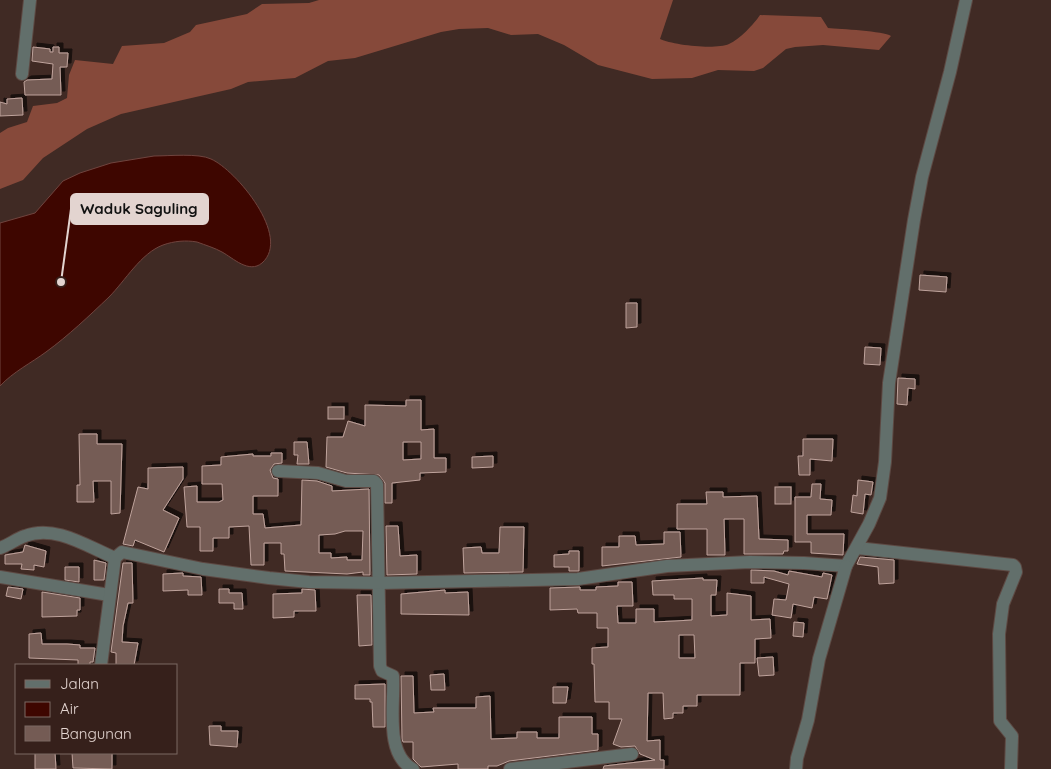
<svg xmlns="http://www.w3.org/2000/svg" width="1051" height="769" viewBox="0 0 1051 769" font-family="Quicksand,sans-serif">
	<defs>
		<filter id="shadow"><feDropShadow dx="4" dy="-4" stdDeviation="0" flood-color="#0009"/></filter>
	</defs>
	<rect width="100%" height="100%" fill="#402a24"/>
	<path fill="#86493a" d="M319 0H673L660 39C673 45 715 50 729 44 739 40 754 24 760 15L821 17 828 28C840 29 884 31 891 36L879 50 823 45 795 47 786 49 763 68 754 71 718 70 692 78 652 79 598 65 564 45 538 34 511 35 488 28 459 29 441 32 355 58 328 61 295 78 248 82 231 89 121 114 87 129 43 158 23 180 0 189V133L8 128 27 122 33 106 57 103 67 98 69 75 75 60 113 64 122 46 164 43 190 32 196 25 247 14 262 4 309 3Z"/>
	<path fill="#3e0600" stroke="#70443e" d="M154 156C168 156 199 153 211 159 236 170 292 237 262 263 249 274 233 258 222 252 215 248 205 245 197 242 186 240 174 241 163 245 141 253 125 281 109 297 89 316 68 336 46 352 31 363 13 372 0 386V223L35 213 63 181 80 173 111 163Z"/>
	<g fill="#745b54" stroke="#bfa39c" fill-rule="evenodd" filter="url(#shadow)">
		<path d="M33 47 50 49V52H53V47H59V53H68L67 67H60L61 95H25L24 82 27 80 52 79 53 64 32 61Z"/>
		<path d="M22 98 23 115 0 116V102L7 104V99Z"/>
		<path d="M920 275 947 277 946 292 919 290Z"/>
		<path d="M626 303H637V327L626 328Z"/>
		<path d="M865 347 881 348 880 365 864 364Z"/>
		<path d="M898 378 915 379V389L908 388 907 405 897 404Z"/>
		<path d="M406 400H421V430L434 429V458H446V472L420 473V480L392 483V503H385V483L379 475 347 473 326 467 327 437H343L348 421 365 426V405L406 406ZM403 442H421V459L403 460Z"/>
		<rect x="328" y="407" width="16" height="12"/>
		<path d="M79 434H97V444H122L120 513 111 514V481H93L94 502H77V485H80Z"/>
		<path d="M803 439H833L832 461 810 459V475H799L798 456H803Z"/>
		<path d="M294 442H307L309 464H297L298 455H294Z"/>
		<path d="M271 453H282V463L274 464 270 470 273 478 278 479V496H253V514H263L265 528 301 525 302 480 317 481 332 486V491L369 489 370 575H363V572L347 574 285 571 284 554H281V543H264V565H251L249 526 229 527V538H213V551H200V527H187L184 487 197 486V502H219L223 500 222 484H202V466L221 465V457L253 454V456H271ZM345 531H363L362 560H347V557L331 558V553H319V535L335 534Z"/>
		<path d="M493 456V467L472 468V457Z"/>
		<path d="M183 467V479L163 510 179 518 164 552 135 540 133 546 123 544 138 487 148 489V468Z"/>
		<path d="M858 480 873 482 871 495 865 494 863 514 851 512 853 495 857 496Z"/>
		<path d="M812 484H821L820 499 832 500 831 515H807V534H844L843 555 811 553V542H795V497H811Z"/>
		<rect x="775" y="487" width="16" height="17"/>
		<path d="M706 492H723V497L757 496 759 539 788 540V551H784L783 554H744V519H724L725 555H707V529H677V504H707Z"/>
		<path d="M386 526H398L400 556 417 555V574L387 575Z"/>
		<path d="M500 527H524L523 572 464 573 463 548 481 547 482 553H499Z"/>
		<path d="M664 532H680L681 557 602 566V547H619V536H635L636 545 664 544Z"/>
		<path d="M25 545 46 551 44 567 34 565V570L21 569 22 564H5V555L23 552Z"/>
		<path d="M569 551H579V571H569V567H554V555L569 554Z"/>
		<path d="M860 557 894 560V583L879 584 878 567 857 564Z"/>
		<path d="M94 560 106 563 104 580H94Z"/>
		<path d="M123 563H132L133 603H128L123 626 122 642 138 643 134 665H116V653L111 652Z"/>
		<path d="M65 567H79V582L65 580Z"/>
		<path d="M751 570 774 571 788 575 789 571 822 577 823 573 832 575 827 599 814 597 812 608 793 604 791 618 772 615 774 599 786 600 789 584 764 577V583H751Z"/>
		<path d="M183 573V576L201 577 202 595H188V590L163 591V574Z"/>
		<path d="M703 578V580H717L716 595H711V616L727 615V593L751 596V620L770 619 771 638 755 639V663H740V695H697V706H683V713H673V718L664 719 663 693H648L647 741 660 740V760H664V769H603L604 766 655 760 640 754 635 746 621 747 613 744 622 719H609V702H595L594 664H592V648L608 647V628H597V613H578L577 609 550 610V588L580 587V590H596V587L618 586V582H632L633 606H617L618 623H636V609H654V622L675 621 692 620V599H674V595H653L652 581ZM679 635H694L695 658H679Z"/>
		<path d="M8 587 23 589 21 599 6 596Z"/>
		<path d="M219 589H229V593H242L243 609H234V603H219Z"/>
		<path d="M302 589 315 590 316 611H294V617L273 618V594L302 593Z"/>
		<path d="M445 590V593L468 592 469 615 401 614V594Z"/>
		<path d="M42 592 80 598V610H77V616L42 617Z"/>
		<path d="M357 595H371L372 645 359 646Z"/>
		<path d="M794 622 804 623 803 637 793 636Z"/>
		<path d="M41 633 42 644H67L80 645V648H95L93 662H90V665H78V660L29 658V634Z"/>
		<path d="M773 657 774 675 759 676 757 658Z"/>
		<path d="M444 674 445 690H431L430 675Z"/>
		<path d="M401 676H413L414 713 434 712 433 708H476V697L490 696 491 739 517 738V732H537V738H559V717H592V734H598V750L509 761 497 766H488V769H458V764L421 767 413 759V742H403L402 739Z"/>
		<path d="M385 684V727H373L372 702H370V699H355V685Z"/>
		<path d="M553 687H568L566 703H553Z"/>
		<path d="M209 726H221V731H238L237 747 210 745Z"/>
		<path d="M35 753H55L56 769H35Z"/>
		<path d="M72 753H112V769L73 768Z"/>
	</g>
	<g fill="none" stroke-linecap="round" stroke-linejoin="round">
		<defs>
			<g id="minor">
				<path d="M22 74 30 0"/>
				<path d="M278 471 318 473 346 481H374L377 484 380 666 382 671 393 676C395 704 384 754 413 769"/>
				<path d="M0 548C9 545 16 539 25 536 55 524 88 547 115 558"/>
				<path d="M857 548 1013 565 1015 567 1016 572 1003 604 999 634 1000 721 1012 736 1011 769"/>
				<path d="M0 577 109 595"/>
				<path d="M101 665 115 558 122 552 203 569 269 578 309 582 380 583 578 579 667 566 750 562 804 563 846 566 869 524 880 498 885 462 889 383 914 220 922 177 950 72 966 0"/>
				<path d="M510 769 632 754"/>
				<path d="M796 769 797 758 808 720 819 659 846 566"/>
			</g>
		</defs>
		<use href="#minor" stroke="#5d4943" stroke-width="14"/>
		<use href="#minor" stroke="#626f6b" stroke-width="12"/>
	</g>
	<path fill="none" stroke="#e3d4d0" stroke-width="2" d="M61 282L71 209"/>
	<circle fill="#e3d4d0" stroke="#36201b" stroke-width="2" cx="61" cy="282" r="5"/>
	<rect fill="#e3d4d0" stroke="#e3d4d0" stroke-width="2" x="71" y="194" width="137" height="30" rx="5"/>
	<g font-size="15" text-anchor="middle" font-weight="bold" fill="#111">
		<text x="139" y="214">Waduk Saguling</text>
	</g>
	<rect x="15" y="664" width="162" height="90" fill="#36201b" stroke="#7b6863"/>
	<rect x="25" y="680" width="25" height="8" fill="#626f6b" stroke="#7b6863"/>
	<text x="60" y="689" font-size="15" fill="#e3d4d0">Jalan</text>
	<rect x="25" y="702" width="25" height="15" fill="#3e0600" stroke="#7b6863"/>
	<text x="60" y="714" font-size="15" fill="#e3d4d0">Air</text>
	<rect x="25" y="726" width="25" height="15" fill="#745b54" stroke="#7b6863"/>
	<text x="60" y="739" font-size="15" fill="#e3d4d0">Bangunan</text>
</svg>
